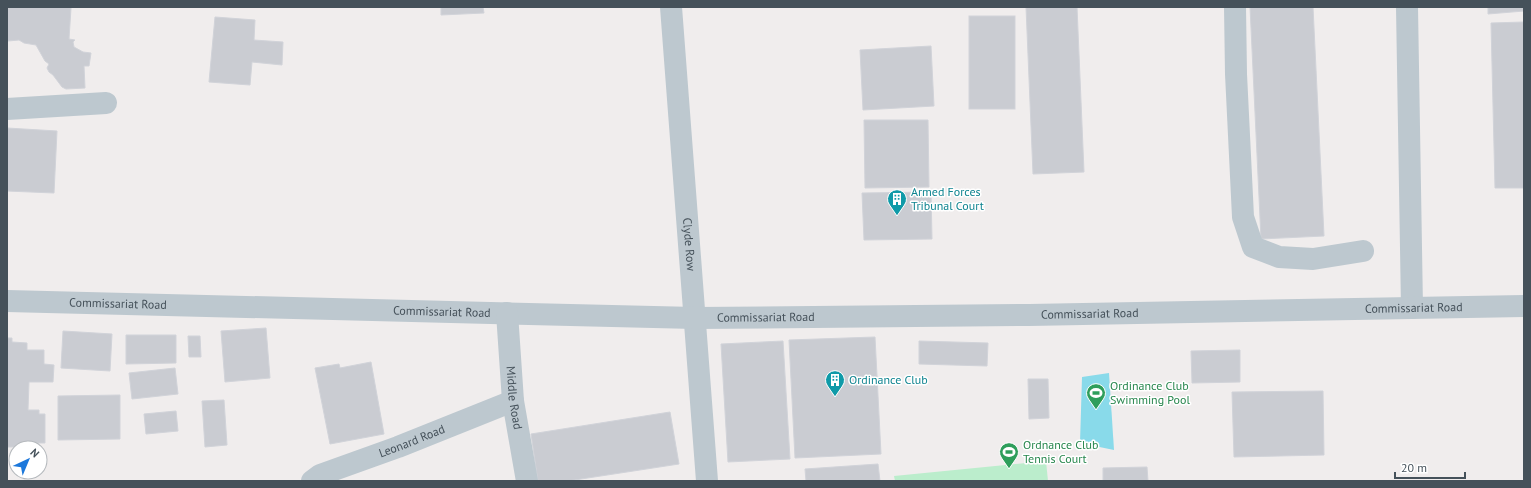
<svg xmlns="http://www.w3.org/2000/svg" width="1531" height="488" viewBox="0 0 1531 488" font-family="'PT Sans',sans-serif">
	<rect width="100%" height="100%" fill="#f0eded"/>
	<path fill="#bbedcc" d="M1046 461 1048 481H895L894 476Z"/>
	<path fill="#89daea" d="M1109 373 1114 450 1080 443 1082 377Z"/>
	<g fill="#caccd2" stroke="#d1d3d9">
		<path d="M7 7H72L71 8 69 39 75 40 73 42 74 47 83 52 91 53 89 66H84L85 88 66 89 62 87 53 75 49 72 47 68 49 64 45 61 36 45 24 43 19 40 8 41 7 42Z"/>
		<path d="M441 7H483L484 13 441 15Z"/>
		<path d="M1026 7H1077L1084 172 1033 174Z"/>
		<path d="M1250 7H1313L1324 236 1261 239Z"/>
		<path d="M1488 7H1524V11L1488 14Z"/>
		<rect x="969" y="16" width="46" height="93"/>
		<path d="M215 17 255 20 254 40 283 42 282 65 252 62 250 85 209 82Z"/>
		<path d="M1524 22V188H1495L1491 23Z"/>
		<path d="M931 46 934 106 863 110 860 50Z"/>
		<path d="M864 120H928L929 187 865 188Z"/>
		<path d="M7 128 57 131 54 193 7 191Z"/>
		<path d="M931 192 932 239 864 240 862 193Z"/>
		<path d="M266 328 270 378 225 382 221 331Z"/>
		<path d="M63 331 112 334 110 371 61 368Z"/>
		<path d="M126 335H176V363L126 364Z"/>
		<path d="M188 336H200L201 357H189Z"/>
		<path d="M875 337 881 454 795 458 789 340Z"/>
		<path d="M7 338H12V342L27 343V350H44V364L54 365 53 382H29L28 410H39V414H45V443H24L23 447H7Z"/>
		<path d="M783 341 790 459 728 462 721 344Z"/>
		<path d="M919 341 988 343 987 366 919 364Z"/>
		<path d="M1240 350V382L1192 383 1191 351Z"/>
		<path d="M371 362 384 434 330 444 315 368 339 364 340 368Z"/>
		<path d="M175 368 178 394 132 399 129 373Z"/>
		<path d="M1028 379H1048L1049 418 1029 419Z"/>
		<path d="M1323 391 1324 455 1234 457 1232 392Z"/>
		<path d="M120 395V439L58 440V396Z"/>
		<path d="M224 400 227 445 205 447 202 401Z"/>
		<path d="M176 411 178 431 146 434 144 414Z"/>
		<path d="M670 412 679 464 568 481H538L531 434Z"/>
		<path d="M878 464 880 481H806L805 469Z"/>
		<path d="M1147 467 1148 481H1103V468Z"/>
	</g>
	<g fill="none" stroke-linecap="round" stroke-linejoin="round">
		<g stroke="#bdc8cf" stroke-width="22">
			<path id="s1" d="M671 7 707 481"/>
			<path d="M1235 7 1236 74 1243 217 1253 247 1279 257 1313 259 1363 251"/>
			<path d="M1407 7 1412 308"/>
			<path d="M7 109 106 103"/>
			<path id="s2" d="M7 301 695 318 1029 315 1524 306"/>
			<path id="s3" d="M507 313 513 401 527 481"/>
			<path id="s4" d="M312 481 320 475 398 447 513 401"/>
		</g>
	</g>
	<defs>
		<symbol id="building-pin" viewBox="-11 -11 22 30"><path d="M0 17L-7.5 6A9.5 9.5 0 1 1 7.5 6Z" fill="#0f9aa8" stroke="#fff"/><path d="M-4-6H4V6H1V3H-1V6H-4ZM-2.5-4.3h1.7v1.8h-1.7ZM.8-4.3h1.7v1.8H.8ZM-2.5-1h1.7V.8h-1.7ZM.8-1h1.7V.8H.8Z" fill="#fff"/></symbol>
		<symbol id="stadium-pin" viewBox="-11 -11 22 30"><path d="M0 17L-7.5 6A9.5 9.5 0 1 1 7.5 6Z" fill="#2e9e5b" stroke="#fff"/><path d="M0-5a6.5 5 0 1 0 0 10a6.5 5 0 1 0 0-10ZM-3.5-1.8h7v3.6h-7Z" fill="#fff"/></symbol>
	</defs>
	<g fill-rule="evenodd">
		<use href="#building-pin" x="886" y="188" width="22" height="30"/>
		<use href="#building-pin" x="824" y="369" width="22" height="30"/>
		<use href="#stadium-pin" x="1085" y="382" width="22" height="30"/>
		<use href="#stadium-pin" x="998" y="441" width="22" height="30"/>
	</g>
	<g text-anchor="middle" stroke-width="3" stroke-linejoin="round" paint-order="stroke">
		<g font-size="12" fill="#0d838f" stroke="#fff" text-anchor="start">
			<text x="911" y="196">Armed Forces<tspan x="911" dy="14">Tribunal Court</tspan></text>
			<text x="849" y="384">Ordinance Club</text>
		</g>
		<g font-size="12" fill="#45515a" stroke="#fff">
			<text dy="4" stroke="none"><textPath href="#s1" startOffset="238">Clyde Row</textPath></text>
			<text dy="4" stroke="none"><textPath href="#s2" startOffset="111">Commissariat Road</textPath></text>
			<text dy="4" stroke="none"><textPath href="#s2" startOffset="1407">Commissariat Road</textPath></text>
			<text dy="4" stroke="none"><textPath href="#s2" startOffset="435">Commissariat Road</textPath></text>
			<text dy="4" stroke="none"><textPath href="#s2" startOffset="1083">Commissariat Road</textPath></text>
			<text dy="4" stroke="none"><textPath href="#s2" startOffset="759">Commissariat Road</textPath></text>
			<text dy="4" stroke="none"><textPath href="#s3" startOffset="85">Middle Road</textPath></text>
			<text dy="4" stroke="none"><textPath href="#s4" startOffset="108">Leonard Road</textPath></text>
		</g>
		<g font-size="12" fill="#27864d" stroke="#fff" text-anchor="start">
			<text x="1110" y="390">Ordinance Club<tspan x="1110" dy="14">Swimming Pool</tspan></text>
			<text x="1023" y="449">Ordnance Club<tspan x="1023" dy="14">Tennis Court</tspan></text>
		</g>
	</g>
	<rect width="1531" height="488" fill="none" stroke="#45515a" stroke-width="16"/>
	<g transform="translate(28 460) rotate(44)"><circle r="19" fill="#ffffff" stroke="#b5b9bd"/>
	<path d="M0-3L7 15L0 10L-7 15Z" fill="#1c78db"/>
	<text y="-6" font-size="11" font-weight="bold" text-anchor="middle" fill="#45515a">N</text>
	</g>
	<path d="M1395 472v6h70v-6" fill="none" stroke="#45515a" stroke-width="2"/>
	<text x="1401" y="472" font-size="12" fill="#45515a" stroke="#ffffff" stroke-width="3" paint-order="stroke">20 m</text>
</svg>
